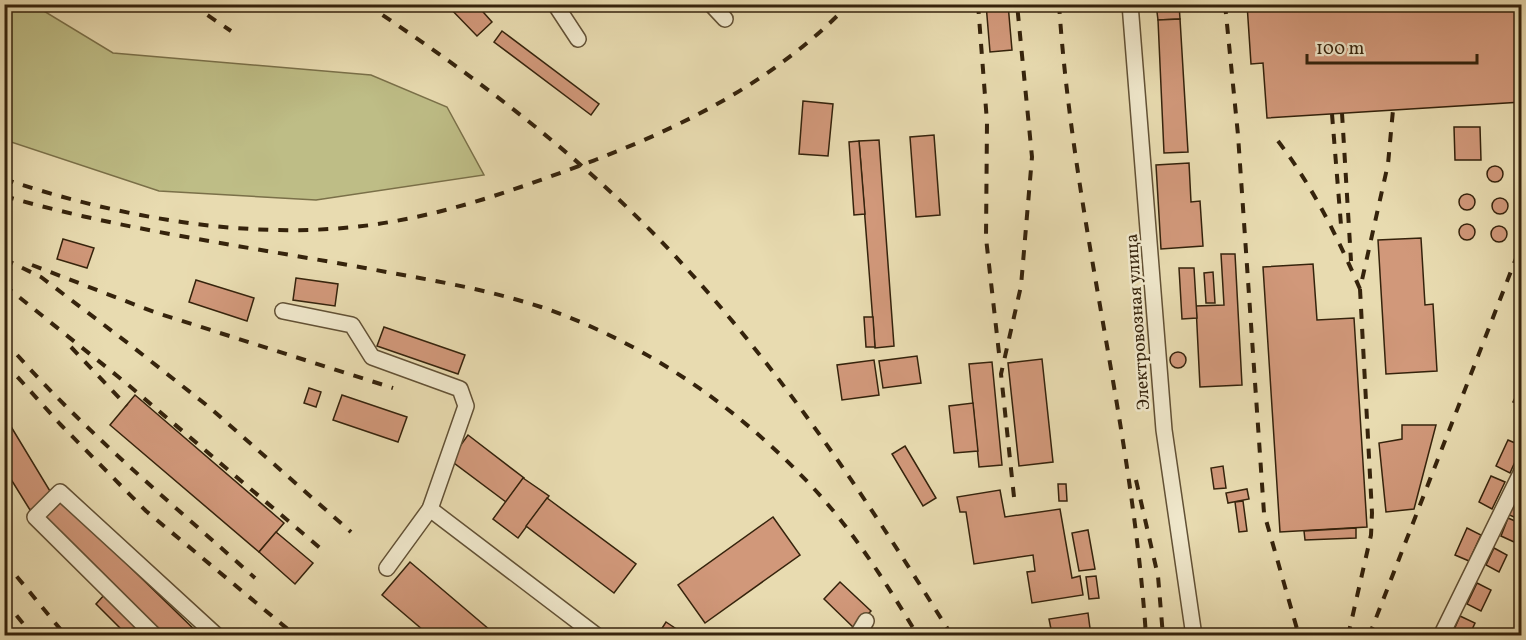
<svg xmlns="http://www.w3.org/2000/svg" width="1526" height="640" viewBox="0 0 1526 640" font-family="Vollkorn,serif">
	<rect width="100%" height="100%" fill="#e8dbb0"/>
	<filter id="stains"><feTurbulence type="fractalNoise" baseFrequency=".00333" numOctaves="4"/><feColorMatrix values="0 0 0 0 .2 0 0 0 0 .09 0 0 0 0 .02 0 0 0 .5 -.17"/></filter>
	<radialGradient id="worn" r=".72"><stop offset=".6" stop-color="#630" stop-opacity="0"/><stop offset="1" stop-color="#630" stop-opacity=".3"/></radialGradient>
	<path fill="#bebd86" stroke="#7a7049" stroke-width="1.5" d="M4 5H34L113 53 371 75 447 107 484 175 316 200 159 191 5 140Z"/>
	<g fill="#d1987a" stroke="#35230c" stroke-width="1.5">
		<path d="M446 4H476L492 22 477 36Z"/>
		<path d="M986 4H1008L1012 50 990 52Z"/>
		<path d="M1156 4H1179L1180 19 1158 20Z"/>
		<path d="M1247 4H1522V102L1267 118 1263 63 1251 64Z"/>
		<path d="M1180 19 1188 152 1164 153 1158 20Z"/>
		<path d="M502 31 599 104 591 115 494 42Z"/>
		<path d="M803 101 833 104 828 156 799 154Z"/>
		<path d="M1454 127H1480L1481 160H1455Z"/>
		<path d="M934 135 940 215 916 217 910 137Z"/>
		<path d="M879 140 894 346 875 348 859 141Z"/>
		<path d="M859 141 865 214 854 215 849 142Z"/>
		<path d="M1189 163 1191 202 1200 201 1203 246 1161 249 1156 165Z"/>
		<circle cx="1495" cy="174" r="8"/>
		<circle cx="1467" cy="202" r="8"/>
		<circle cx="1500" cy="206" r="8"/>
		<circle cx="1467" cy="232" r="8"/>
		<circle cx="1499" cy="234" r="8"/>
		<path d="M1421 238 1425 305 1433 304 1437 371 1386 374 1378 240Z"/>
		<path d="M63 239 94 248 87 268 57 259Z"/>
		<path d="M1221 254H1235L1242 385 1200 387 1196 306 1224 305Z"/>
		<path d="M1313 264 1317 320 1354 318 1367 527 1280 532 1263 267Z"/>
		<path d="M1179 268H1194L1197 318 1182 319Z"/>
		<path d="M1213 272 1215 303H1206L1204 273Z"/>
		<path d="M296 278 338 284 335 306 293 300Z"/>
		<path d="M196 280 254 298 247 321 189 302Z"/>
		<path d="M864 317H873L875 347H866Z"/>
		<path d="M384 327 465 355 458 374 377 346Z"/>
		<circle cx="1178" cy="360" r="8"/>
		<path d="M917 356 921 383 883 388 879 361Z"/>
		<path d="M1042 359 1053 462 1019 466 1008 363Z"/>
		<path d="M874 360 879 395 842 400 837 365Z"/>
		<path d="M992 362 1002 465 979 467 969 364Z"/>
		<path d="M1521 385H1522V406L1513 402Z"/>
		<path d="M309 388 321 392 316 407 304 403Z"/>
		<path d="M135 395 284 523 259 552 110 425Z"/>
		<path d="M342 395 407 417 398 442 333 420Z"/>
		<path d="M973 403 978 451 954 453 949 406Z"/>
		<path d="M4 415 53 496 30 510 4 468Z"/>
		<path d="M1402 425H1436L1414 509 1386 512 1379 443 1402 439Z"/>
		<path d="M468 435 524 478 506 502 450 460Z"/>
		<path d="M1508 440 1522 446 1510 473 1496 466Z"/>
		<path d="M905 446 936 498 923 506 892 454Z"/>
		<path d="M1223 466 1226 488 1214 489 1211 468Z"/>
		<path d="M1491 476 1505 482 1492 509 1479 502Z"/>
		<path d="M523 478 549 496 518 538 493 519Z"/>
		<path d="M1058 484H1066L1067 501H1059Z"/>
		<path d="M1522 488V518L1521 520 1507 514Z"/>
		<path d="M1247 489 1249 499 1228 503 1226 493Z"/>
		<path d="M1000 490 1005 517 1060 509 1072 578 1080 576 1083 595 1032 603 1027 572 1035 571 1033 555 974 564 966 512H960L957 497Z"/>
		<path d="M547 498 636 564 614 593 526 526Z"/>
		<path d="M60 499 201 636H162L41 518Z"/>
		<path d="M1243 501 1247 531 1239 532 1235 502Z"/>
		<path d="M773 517 800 555 705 623 678 585Z"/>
		<path d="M1508 518 1522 524 1514 542 1501 536Z"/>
		<path d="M1356 528V538L1305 540 1304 531Z"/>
		<path d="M1467 528 1481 535 1469 561 1455 555Z"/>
		<path d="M1088 530 1095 569 1079 571 1072 533Z"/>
		<path d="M276 532 313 563 295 584 259 552Z"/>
		<path d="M1494 548 1507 555 1499 572 1486 565Z"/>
		<path d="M410 562 497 636H430L382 595Z"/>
		<path d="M1096 576 1099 598 1089 599 1086 577Z"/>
		<path d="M840 582 871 611 854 628 824 599Z"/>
		<path d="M1477 583 1491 590 1481 611 1467 604Z"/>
		<path d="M105 594 147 636H128L96 604Z"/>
		<path d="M1088 613 1091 636H1042L1052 634 1049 619Z"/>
		<path d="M1460 616 1475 623 1469 636 1453 632Z"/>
		<path d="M666 622 684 634 683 636H657Z"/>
	</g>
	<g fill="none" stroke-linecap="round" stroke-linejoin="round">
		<defs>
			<g id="minor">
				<path d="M555 4 578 39"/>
				<path d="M711 4 725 19"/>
				<path d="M1130 4 1164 430 1194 636"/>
				<path d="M283 311 352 325 372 357 460 389 466 406 430 509 387 568"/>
				<path d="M430 509 597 636"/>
				<path d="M155 636 35 517 60 492 217 636"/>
				<path d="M857 636 866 621"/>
				<path d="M1441 636 1522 471"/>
			</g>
		</defs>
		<use href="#minor" stroke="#625135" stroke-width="18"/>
		<use href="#minor" stroke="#f0e8cc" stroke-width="15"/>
		<g stroke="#35230c" stroke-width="4" stroke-dasharray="10 10" stroke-linecap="butt">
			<path d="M191 4 231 31"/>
			<path d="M366 4C482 81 593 165 687 269 789 381 872 507 952 636"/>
			<path d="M978 4 987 122 986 238 1000 362"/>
			<path d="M1059 4C1073 217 1132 423 1146 636"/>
			<path d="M1225 4 1238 135 1264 513 1299 636"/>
			<path d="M1342 113 1351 261"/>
			<path d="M1332 114 1341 225"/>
			<path d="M1278 141C1313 187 1337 236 1360 289"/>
			<path d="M4 179C123 219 265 244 390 222 461 210 528 185 595 160 689 124 778 78 849 4"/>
			<path d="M4 196C122 230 244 246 365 268 424 279 483 288 541 307 647 343 742 410 817 492 856 535 888 586 918 636"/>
			<path d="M4 259 41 277 129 344 209 407 351 532"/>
			<path d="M32 265 154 312 393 388"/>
			<path d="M4 285 126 383 326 553"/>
			<path d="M4 340C80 428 169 501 255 578"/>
			<path d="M71 347 127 406"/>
			<path d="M4 362 60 424 146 511 296 636"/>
			<path d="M1136 480 1158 576 1163 636"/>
			<path d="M1014 497 1001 374 1021 286 1032 157 1017 4"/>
			<path d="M4 561 66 636"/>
			<path d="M4 600 33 636"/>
			<path d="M4 615 21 636"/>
			<path d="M1348 636 1371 535 1372 513 1360 289 1388 164 1393 110"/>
			<path d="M1369 636 1522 243"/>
		</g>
	</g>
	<g text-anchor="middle" stroke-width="5" stroke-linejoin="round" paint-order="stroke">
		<g font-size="18" fill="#35230c" stroke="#f0e8cc">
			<text transform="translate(1137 322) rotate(-94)" y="6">Электровозная улица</text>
		</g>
	</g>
	<rect width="1526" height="640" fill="none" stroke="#e8dbb0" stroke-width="24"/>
	<rect x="6" y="6" width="1514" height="628" fill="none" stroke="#35230c" stroke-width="3"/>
	<rect x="12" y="12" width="1502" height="616" fill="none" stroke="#35230c" stroke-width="1.5"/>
	<path d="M1307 54v9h170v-9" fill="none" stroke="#35230c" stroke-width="3"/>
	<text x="1316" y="54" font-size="18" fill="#35230c" stroke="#f0e8cc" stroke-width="4.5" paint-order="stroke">100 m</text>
	<rect width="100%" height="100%" filter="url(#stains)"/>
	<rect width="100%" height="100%" fill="url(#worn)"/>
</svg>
